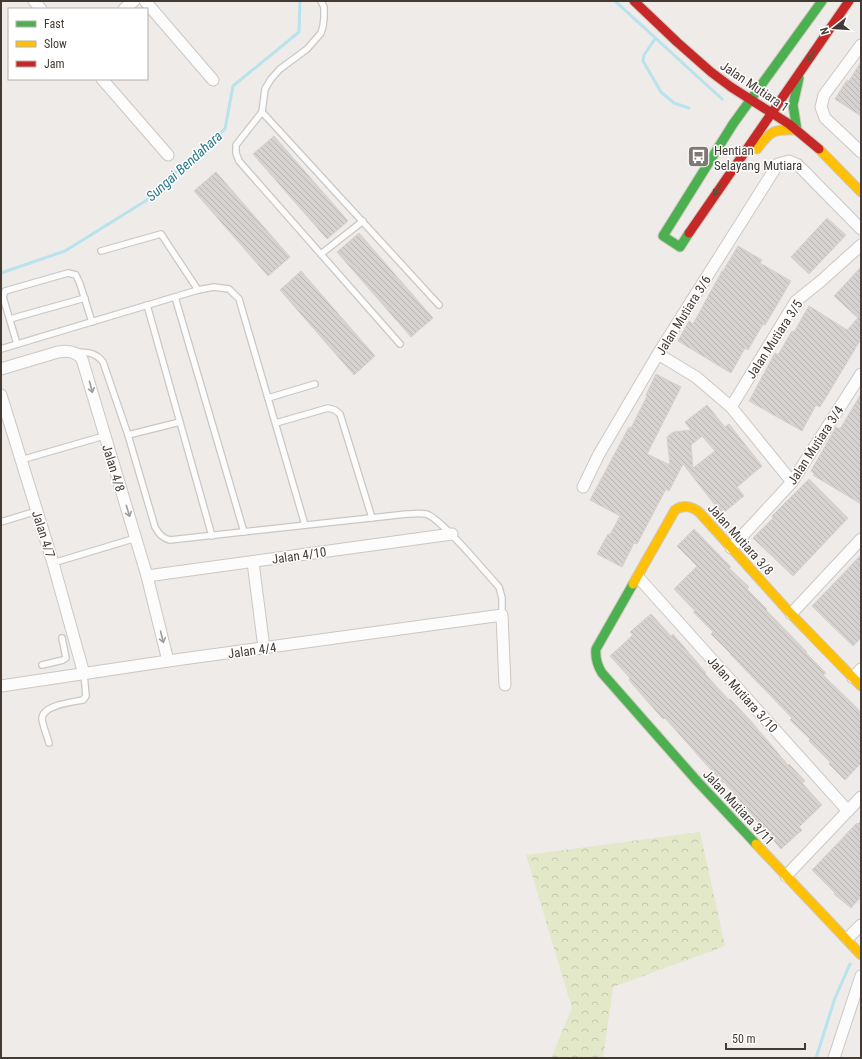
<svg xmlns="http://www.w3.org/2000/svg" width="862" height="1059" viewBox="0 0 862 1059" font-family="'Roboto Condensed',sans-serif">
	<defs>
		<pattern id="forest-crowns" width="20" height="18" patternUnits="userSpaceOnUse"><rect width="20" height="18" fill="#e2e8c8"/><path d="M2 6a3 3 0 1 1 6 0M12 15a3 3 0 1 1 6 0" fill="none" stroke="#c3c8ac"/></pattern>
		<pattern id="building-back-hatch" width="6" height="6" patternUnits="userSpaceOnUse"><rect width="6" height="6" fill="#d6d2cf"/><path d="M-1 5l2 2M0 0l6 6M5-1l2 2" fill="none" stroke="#b9b5b2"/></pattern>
	</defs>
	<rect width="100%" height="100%" fill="#eeebe8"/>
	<path fill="url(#forest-crowns)" d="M700 832 725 946 613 987 603 1058H551L572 1008 526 855Z"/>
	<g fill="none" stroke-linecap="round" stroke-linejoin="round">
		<g stroke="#b8e3ec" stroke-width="3">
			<path d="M615 1 722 99"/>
			<path d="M655 39 644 55 643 61 661 92 674 103 689 108"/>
			<path d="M1 273 65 251 147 200 179 169 225 129 233 86 299 32 300 1"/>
			<path d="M816 1058 835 998 850 964"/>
		</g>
	</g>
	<g fill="url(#building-back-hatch)" stroke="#d6d1ce" fill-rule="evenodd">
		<path d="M861 62V116L835 99 847 80 849 81Z"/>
		<path d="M274 136 348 221 327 239 253 154Z"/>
		<path d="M216 172 290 257 268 276 194 191Z"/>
		<path d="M827 218 846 235 809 274 791 257Z"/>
		<path d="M359 233 433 318 411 337 337 252Z"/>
		<path d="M738 246 762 260 760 263 791 281 765 325 763 324 748 350 745 348 731 373 678 341 689 321 693 324 722 271H723Z"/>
		<path d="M861 267V339L820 407 816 405 802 431 749 401 775 353 778 355 792 331 794 332 809 306 847 330 858 318 834 296Z"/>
		<path d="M301 271 375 356 354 375 280 290Z"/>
		<path d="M656 374 681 387 647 454 670 465 667 437 673 432 691 430 685 422 707 405 725 427 729 424 762 466 737 487 744 496 722 514 683 464 669 491 666 489 637 544 634 543 622 567 597 554 608 534 610 535 620 516 590 500 629 427 631 428 647 396 646 395ZM702 436 715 451 693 468 691 445Z"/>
		<path d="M861 394V504L813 475 815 474 811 471 836 427 840 429Z"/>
		<path d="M809 479 848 518 793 576 753 538 773 518 772 516Z"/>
		<path d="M694 529 731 567 729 568 749 587 747 589 767 609 766 610 807 652 806 653 826 673 823 675 861 712V763L845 780 829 764 830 762 809 741 810 739 790 720 792 718 730 654H731L711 634 713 632 693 612 695 611 674 589 697 566 677 546Z"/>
		<path d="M861 555V638L853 646 812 606Z"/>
		<path d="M651 614 671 636 673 634 706 673 705 674 729 700 730 699 750 720 788 765 789 764 805 781 802 783 822 805 799 827 802 830 781 849 724 782 723 783 704 762 665 718 663 719 648 702 629 680 630 678 610 656 633 635 630 632Z"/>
		<path d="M861 821V897L851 908 834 894 835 893 812 870 857 823 858 824Z"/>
	</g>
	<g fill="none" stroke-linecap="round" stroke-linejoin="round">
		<defs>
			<g id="lane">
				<path d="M321 1 324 7V18L323 26 321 33 307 49 280 69 271 79 265 89 262 112 236 145V153L239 161 400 344"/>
				<path d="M262 112 439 305"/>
				<path d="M101 251 161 234 198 290"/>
				<path d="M321 254 363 221"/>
				<path d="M175 297 244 532"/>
				<path d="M147 305 212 536"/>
				<path d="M10 319 85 298"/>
				<path d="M17 344 3 297 5 291 68 273 76 275 80 284 92 322"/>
				<path d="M1 349 198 290 214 287 229 289 239 299 305 525"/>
				<path d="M77 352C88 352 96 353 103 362L128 435 155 527C159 534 162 538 170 540L407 514C413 514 420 513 426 514 440 517 486 573 499 587L502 598V615"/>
				<path d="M268 398 315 384"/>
				<path d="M276 423 328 408 335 410 340 414 372 518"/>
				<path d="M128 435 180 422"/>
				<path d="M21 460 104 436"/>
				<path d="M1 522 37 511"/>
				<path d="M53 563 136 538"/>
				<path d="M42 665 63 660 66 658 62 638"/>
				<path d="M49 743C47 736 43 726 42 719 42 705 73 702 83 700L86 696 84 674"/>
			</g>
			<g id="street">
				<path d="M34 1 41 9"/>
				<path d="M145 1 213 80"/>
				<path d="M124 9 134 1"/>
				<path d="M861 45 824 95 821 107 825 118 861 152"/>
				<path d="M102 79 168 155"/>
				<path d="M658 354 696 377 731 407 792 482"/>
				<path d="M1 369 58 352C68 350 76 351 82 359L147 576 168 661"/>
				<path d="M1 395 53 563 84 674"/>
				<path d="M731 407 796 301 821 281 861 245"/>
				<path d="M583 487 599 454 658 354 778 164 789 161 798 165 861 229"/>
				<path d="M731 548 792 482 861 374"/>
				<path d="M253 562 264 648"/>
				<path d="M147 576 452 534"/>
				<path d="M638 577 848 811"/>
				<path d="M791 614 861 539"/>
				<path d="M853 678 861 669"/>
				<path d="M1 686 168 661 502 615 505 685"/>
				<path d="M786 876 861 797"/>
				<path d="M847 939 861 925"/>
				<path d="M834 1058 861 976"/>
			</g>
			<g id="fast">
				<path d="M797 130 793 105 799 78"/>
				<path d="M689 233 680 247 663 236 733 124 822 1"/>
				<path d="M633 584 596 649C595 658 597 665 602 673L697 781 756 844"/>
			</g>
			<g id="slow">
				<path d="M757 149C771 130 774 129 797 130"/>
				<path d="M819 149 861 192"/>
				<path d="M633 584 675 510C684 504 691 506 699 512L791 614 861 686"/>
				<path d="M756 844 861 955"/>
			</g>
			<g id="jam">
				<path d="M634 1 677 42 711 72 731 87 789 124 819 149"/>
				<path d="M689 233 849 1"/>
			</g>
		</defs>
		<use href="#lane" stroke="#cbc7c4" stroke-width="8"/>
		<use href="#street" stroke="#cbc7c4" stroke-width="13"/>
		<use href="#fast" stroke="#cfc8c0" stroke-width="11"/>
		<use href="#slow" stroke="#cfc8c0" stroke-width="11"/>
		<use href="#jam" stroke="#cfc8c0" stroke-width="11"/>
		<use href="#lane" stroke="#fcfcfc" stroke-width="5.5"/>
		<use href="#street" stroke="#fcfcfc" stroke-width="11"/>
		<use href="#fast" stroke="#4caf50" stroke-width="9"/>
		<use href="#slow" stroke="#ffc107" stroke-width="9"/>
		<use href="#jam" stroke="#c62828" stroke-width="9"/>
	</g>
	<defs><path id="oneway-shaft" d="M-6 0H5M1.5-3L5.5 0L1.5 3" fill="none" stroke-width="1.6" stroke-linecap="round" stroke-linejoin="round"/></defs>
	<g stroke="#465d3c">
		<use href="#oneway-shaft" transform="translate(811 56) rotate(125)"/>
		<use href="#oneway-shaft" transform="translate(717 190) rotate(124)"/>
	</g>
	<g stroke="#a09b98">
		<use href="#oneway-shaft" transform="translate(91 387) rotate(75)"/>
		<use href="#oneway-shaft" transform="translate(128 511) rotate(73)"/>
		<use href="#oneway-shaft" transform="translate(162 637) rotate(76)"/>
	</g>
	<defs>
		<symbol id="bus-square" viewBox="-11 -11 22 22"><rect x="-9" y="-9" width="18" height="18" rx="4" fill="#807873" stroke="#fff"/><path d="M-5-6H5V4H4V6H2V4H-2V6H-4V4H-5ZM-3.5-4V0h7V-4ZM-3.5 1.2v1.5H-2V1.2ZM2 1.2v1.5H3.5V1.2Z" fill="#fff"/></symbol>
	</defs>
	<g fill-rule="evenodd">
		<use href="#bus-square" x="686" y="144" width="25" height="25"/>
	</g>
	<g text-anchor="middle" stroke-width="3" stroke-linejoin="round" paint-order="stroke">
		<g font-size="13" fill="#443a34" stroke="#fff">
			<text transform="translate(755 86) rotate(34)" y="5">Jalan Mutiara 1</text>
			<text transform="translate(683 315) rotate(-58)" y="5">Jalan Mutiara 3/6</text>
			<text transform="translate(774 339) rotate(-57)" y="5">Jalan Mutiara 3/5</text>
			<text transform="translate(815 445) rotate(-57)" y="5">Jalan Mutiara 3/4</text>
			<text transform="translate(114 468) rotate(73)" y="5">Jalan 4/8</text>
			<text transform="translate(44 534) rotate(72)" y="5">Jalan 4/7</text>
			<text transform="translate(741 539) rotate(48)" y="5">Jalan Mutiara 3/8</text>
			<text transform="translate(299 555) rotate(-8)" y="5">Jalan 4/10</text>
			<text transform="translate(252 650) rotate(-8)" y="5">Jalan 4/4</text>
			<text transform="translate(743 694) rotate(48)" y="5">Jalan Mutiara 3/10</text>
			<text transform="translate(739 807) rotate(47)" y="5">Jalan Mutiara 3/11</text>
		</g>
		<g font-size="13" fill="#443a34" stroke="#fff" text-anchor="start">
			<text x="714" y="155">Hentian<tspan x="714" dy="15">Selayang Mutiara</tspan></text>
		</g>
		<g font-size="14" font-style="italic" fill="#2a7b8e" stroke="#fff">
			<text transform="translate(184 166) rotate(-42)" y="5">Sungai Bendahara</text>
		</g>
	</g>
	<rect width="862" height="1059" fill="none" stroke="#443a34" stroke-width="4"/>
	<rect x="8" y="8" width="140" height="72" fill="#ffffff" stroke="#b4b0ae"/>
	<rect x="16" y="21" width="20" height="6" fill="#4caf50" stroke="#b4b0ae"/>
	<text x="44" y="28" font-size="12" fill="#443a34">Fast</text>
	<rect x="16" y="41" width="20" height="6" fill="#ffc107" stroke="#b4b0ae"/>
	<text x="44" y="48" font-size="12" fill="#443a34">Slow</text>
	<rect x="16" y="61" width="20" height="6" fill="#c62828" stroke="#b4b0ae"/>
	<text x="44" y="68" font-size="12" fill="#443a34">Jam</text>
	<g transform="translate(834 28) rotate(253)" stroke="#ffffff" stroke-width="3" paint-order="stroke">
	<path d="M0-3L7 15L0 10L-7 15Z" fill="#443a34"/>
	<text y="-6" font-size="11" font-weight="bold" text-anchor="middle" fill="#443a34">N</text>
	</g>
	<path d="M726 1043v6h79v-6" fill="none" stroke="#443a34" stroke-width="2"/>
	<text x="732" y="1043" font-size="12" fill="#443a34" stroke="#ffffff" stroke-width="3" paint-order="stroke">50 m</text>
</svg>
